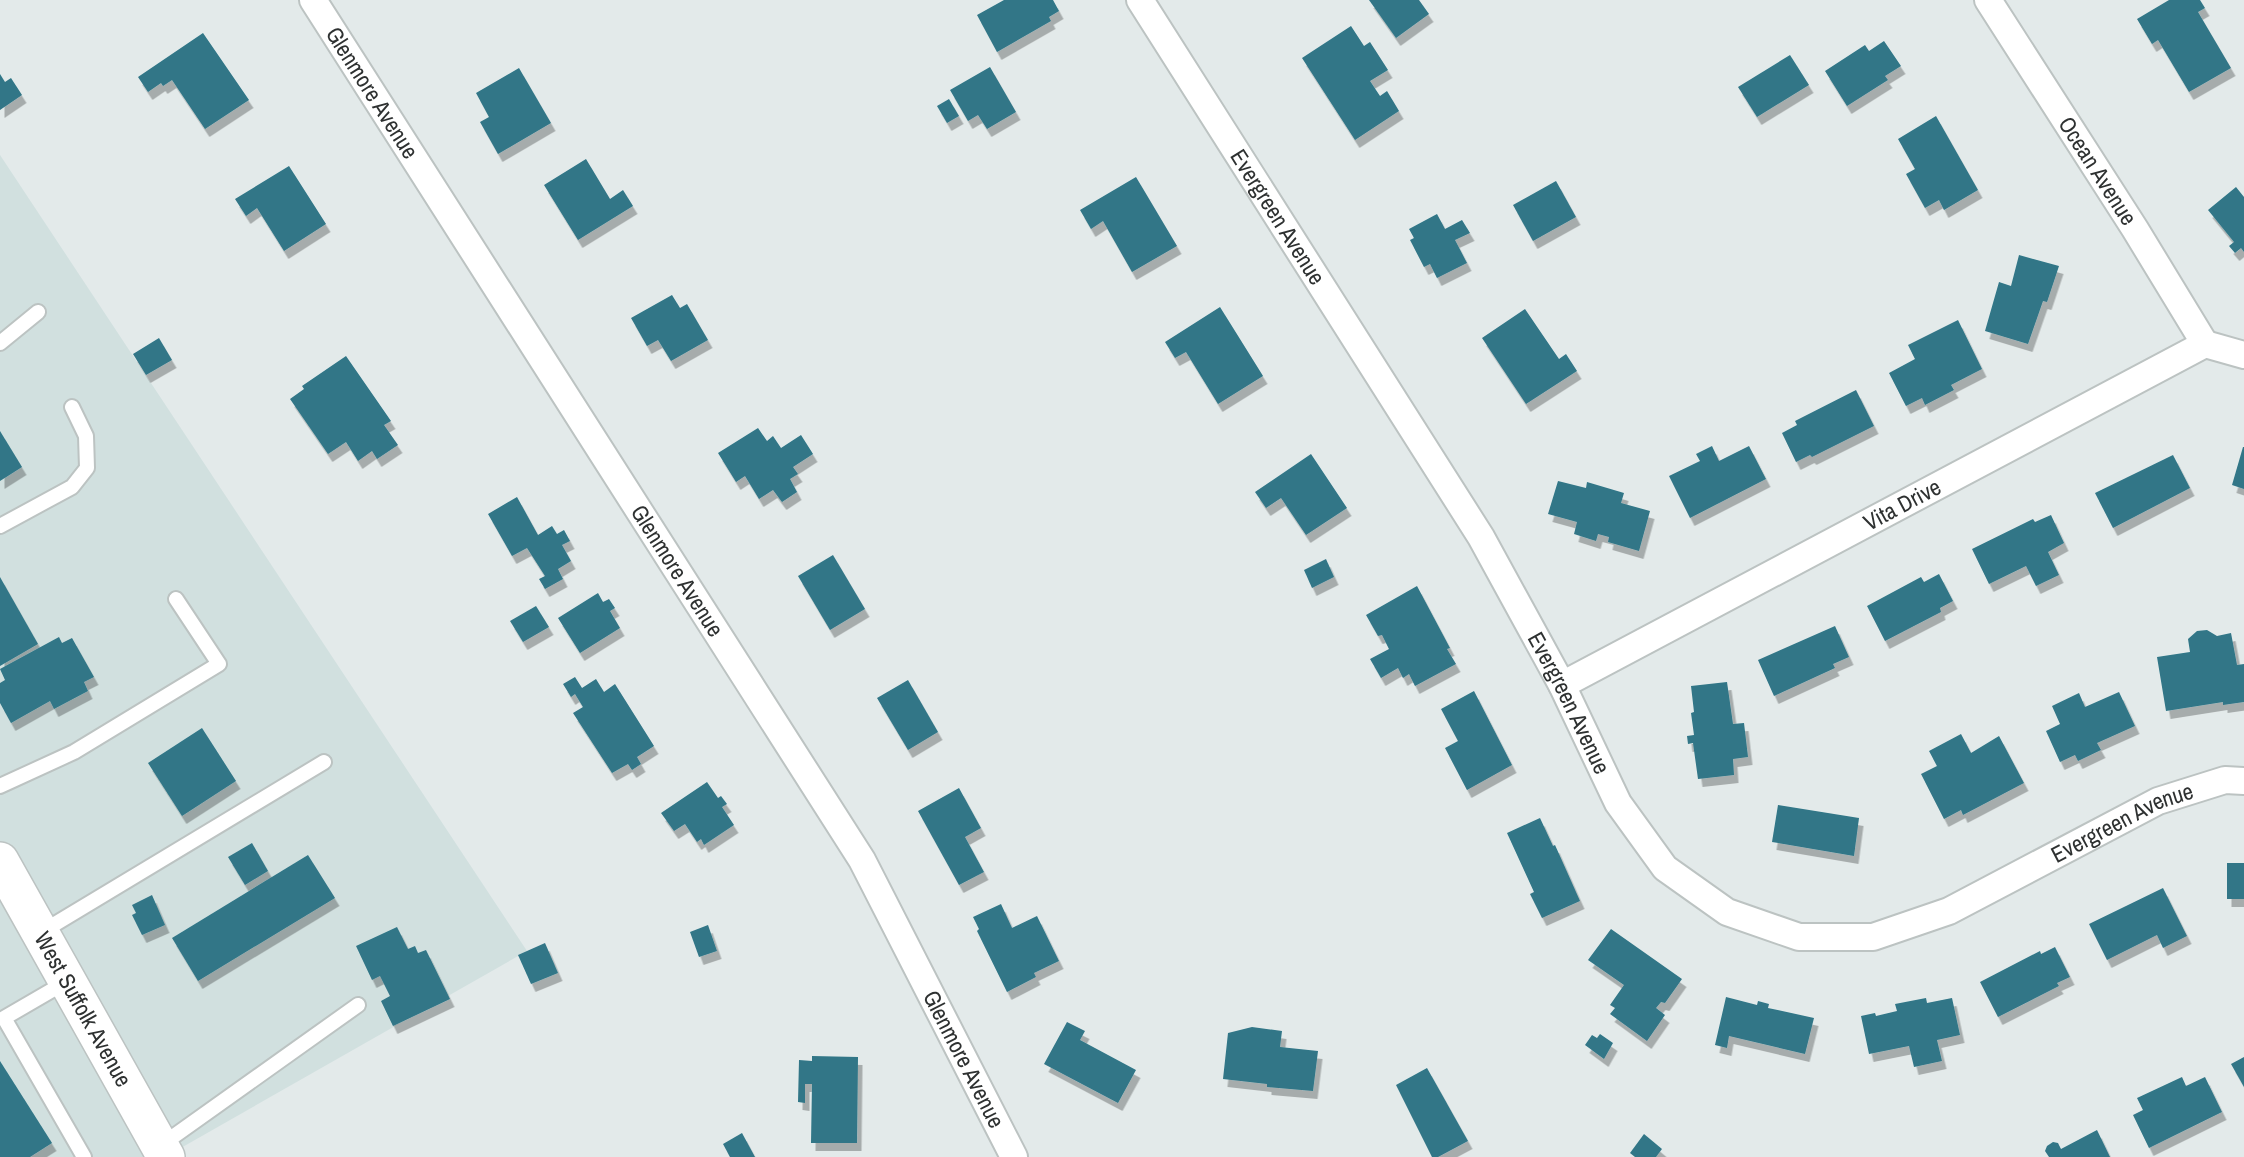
<svg xmlns="http://www.w3.org/2000/svg" width="2244" height="1157" viewBox="0 0 2244 1157" font-family="'Archivo Narrow',sans-serif">
	<defs>
		<filter id="shadow"><feDropShadow dx="4.5" dy="8" stdDeviation="0" flood-color="#0004"/></filter>
	</defs>
	<rect width="100%" height="100%" fill="#e3eaea"/>
	<path fill="#d1e0df" d="M0 155 527 951 165 1157H0Z"/>
	<g fill="#307687" filter="url(#shadow)">
		<path d="M1004 0H1053L1059 11 1049 17 1051 21 997 52 977 15Z"/>
		<path d="M1369 0H1419L1429 14 1396 38Z"/>
		<path d="M2169 0H2200L2205 8 2198 12 2231 68 2189 92 2158 40 2152 44 2137 19Z"/>
		<path d="M1351 26 1364 46 1370 42 1388 70 1370 81 1380 96 1387 91 1399 111 1355 140 1302 58Z"/>
		<path d="M203 33 249 100 205 129 172 80 163 86 161 83 148 92 138 77Z"/>
		<path d="M1884 41 1901 66 1885 76 1888 80 1847 106 1825 71 1865 45 1869 51Z"/>
		<path d="M1790 55 1809 85 1757 117 1738 87Z"/>
		<path d="M990 67 1016 112 987 129 978 115 968 121 950 90Z"/>
		<path d="M519 68 551 123 498 154 480 122 489 117 476 93Z"/>
		<path d="M0 74 5 82 11 78 22 95 0 110Z"/>
		<path d="M949 99 959 116 947 123 937 106Z"/>
		<path d="M1936 116 1978 190 1944 210 1939 200 1925 208 1906 174 1915 169 1898 139Z"/>
		<path d="M586 159 610 199 623 190 633 206 578 240 544 185Z"/>
		<path d="M289 166 326 224 284 251 257 208 246 216 235 199Z"/>
		<path d="M1136 177 1177 246 1132 272 1103 221 1091 229 1080 210Z"/>
		<path d="M1556 181 1576 217 1533 241 1513 205Z"/>
		<path d="M2236 187 2244 197V252L2241 248 2235 253 2229 246 2234 242 2208 210Z"/>
		<path d="M1437 214 1445 229 1462 220 1470 233 1455 240 1467 263 1437 278 1430 264 1424 267 1410 240 1414 238 1409 229Z"/>
		<path d="M2019 255 2059 266 2047 302 2043 301 2028 344 1985 331 1999 282 2011 286Z"/>
		<path d="M672 295 680 308 687 304 708 340 671 361 658 340 647 346 631 318Z"/>
		<path d="M1220 307 1263 376 1218 404 1186 352 1175 358 1165 342Z"/>
		<path d="M1525 309 1559 359 1566 354 1577 371 1526 404 1482 338Z"/>
		<path d="M1958 320 1982 369 1951 385 1954 390 1925 405 1922 398 1906 406 1889 373 1915 359 1908 345Z"/>
		<path d="M159 338 172 360 146 375 133 354Z"/>
		<path d="M346 356 391 421 384 425 398 445 377 459 372 451 358 461 346 442 328 454 290 399 304 389 302 386Z"/>
		<path d="M1856 390 1874 426 1812 457 1810 455 1796 462 1782 433 1797 425 1795 421Z"/>
		<path d="M758 428 767 441 773 436 781 448 801 435 813 454 793 467 798 474 790 479 797 492 782 502 773 490 759 499 745 476 736 482 718 453Z"/>
		<path d="M0 431 22 467 0 481Z"/>
		<path d="M1712 446 1719 461 1749 446 1766 479 1690 518 1669 476 1700 461 1696 454Z"/>
		<path d="M2243 447H2244V489L2232 485Z"/>
		<path d="M1311 454 1347 508 1306 535 1281 498 1266 508 1255 492Z"/>
		<path d="M2173 455 2190 488 2113 528 2095 493Z"/>
		<path d="M1558 481 1586 488 1587 482 1624 493 1621 503 1650 511 1639 551 1608 542 1609 537 1598 534 1596 541 1574 534 1577 522 1548 514Z"/>
		<path d="M517 497 538 535 552 526 557 534 564 530 570 541 562 545 571 561 558 569 563 579 545 589 539 579 545 576 527 548 512 556 488 514Z"/>
		<path d="M2051 515 2064 543 2048 552 2059 575 2036 586 2026 566 1989 584 1972 549 2033 519 2035 522Z"/>
		<path d="M833 555 865 609 830 630 798 576Z"/>
		<path d="M1326 559 1334 577 1312 588 1304 570Z"/>
		<path d="M1939 574 1953 601 1940 608 1941 612 1885 641 1867 606 1921 577 1924 582Z"/>
		<path d="M0 577 38 644 0 666Z"/>
		<path d="M1417 586 1450 648 1447 649 1456 664 1415 686 1409 674 1403 678 1398 668 1381 678 1370 659 1389 649 1382 635 1378 636 1366 615Z"/>
		<path d="M598 593 603 602 609 599 615 608 610 611 620 628 580 653 558 618Z"/>
		<path d="M536 606 549 627 523 642 510 621Z"/>
		<path d="M1835 626 1849 657 1833 664 1835 668 1774 696 1758 660Z"/>
		<path d="M2207 630 2217 636 2231 633 2237 665 2244 664V702L2223 705V702L2166 711 2157 657 2190 652 2188 639 2197 631Z"/>
		<path d="M59 637 62 643 72 638 94 677 84 682 88 691 54 709 50 701 11 723 0 703V683L5 680 0 669Z"/>
		<path d="M575 677 582 688 596 679 604 692 615 684 654 746 637 757 641 764 632 770 628 764 612 773 573 713 583 707 575 694 571 697 563 684Z"/>
		<path d="M908 680 938 732 908 750 877 698Z"/>
		<path d="M1727 682 1733 724 1744 723 1748 757 1733 759 1734 775 1698 779 1693 743 1688 744 1687 736 1694 735 1691 713 1694 712 1691 686Z"/>
		<path d="M1474 691 1512 765 1467 790 1445 748 1458 741 1441 709Z"/>
		<path d="M2119 692 2135 726 2097 743 2101 750 2078 761 2075 755 2060 762 2046 731 2060 724 2052 706 2079 693 2085 707Z"/>
		<path d="M202 728 236 781 182 816 148 763Z"/>
		<path d="M1961 734 1971 753 1999 736 2024 783 1963 815 1961 810 1944 819 1921 774 1937 766 1929 751Z"/>
		<path d="M707 782 718 798 721 796 727 804 722 807 734 825 704 845 701 839 697 842 685 824 674 831 661 813Z"/>
		<path d="M959 788 981 828 965 837 984 872 959 885 918 811Z"/>
		<path d="M1778 805 1859 818 1854 856 1772 842Z"/>
		<path d="M1540 818 1553 846 1555 845 1580 901 1542 918 1530 894 1534 892 1507 833Z"/>
		<path d="M252 843 268 871 245 885 228 857Z"/>
		<path d="M308 855 335 898 198 981 172 938Z"/>
		<rect x="2227" y="863" width="17" height="36"/>
		<path d="M2163 888 2187 936 2163 948 2157 935 2107 960 2089 924Z"/>
		<path d="M152 895 165 925 142 935 132 915 136 913 132 905Z"/>
		<path d="M1001 904 1012 928 1037 916 1059 961 1034 973 1036 977 1007 992 977 931 979 929 973 917Z"/>
		<path d="M708 925 717 951 699 957 690 932Z"/>
		<path d="M397 927 408 949 415 946 418 953 426 950 450 999 393 1026 381 1001 390 996 380 976 372 980 356 946Z"/>
		<path d="M1611 929 1682 979 1665 1003 1661 1002 1656 1008 1665 1015 1647 1041 1610 1014 1615 1008 1610 1005 1624 985 1588 960Z"/>
		<path d="M545 943 558 973 531 984 518 955Z"/>
		<path d="M2055 947 2070 977 2057 983 2059 986 1998 1017 1980 982 2040 951 2041 954Z"/>
		<path d="M1726 997 1757 1005 1758 1001 1769 1004 1768 1008 1814 1018 1805 1054 1729 1036 1727 1048 1715 1045Z"/>
		<path d="M1926 998 1927 1003 1952 998 1960 1035 1937 1040 1942 1061 1914 1067 1909 1046 1869 1054 1861 1016 1875 1013 1876 1016 1897 1011 1895 1004Z"/>
		<path d="M1067 1022 1085 1031 1080 1040 1136 1070 1118 1103 1044 1064Z"/>
		<path d="M1252 1027 1282 1031 1280 1047 1318 1051 1313 1091 1267 1087V1084L1223 1079 1228 1033Z"/>
		<path d="M1600 1034 1613 1043 1604 1059 1585 1045 1592 1035 1597 1038Z"/>
		<path d="M812 1056 858 1057 857 1143H811L812 1084H805V1103L798 1102 799 1060 812 1061Z"/>
		<path d="M2244 1057V1087L2231 1064Z"/>
		<path d="M0 1061 52 1143 30 1157H0Z"/>
		<path d="M1427 1068 1468 1141 1438 1157H1432L1396 1085Z"/>
		<path d="M2182 1077 2186 1086 2205 1077 2222 1112 2149 1148 2133 1115 2143 1110 2137 1098Z"/>
		<path d="M2097 1130 2110 1157H2049L2045 1151 2047 1146 2053 1142 2058 1143 2061 1149Z"/>
		<path d="M742 1133 755 1157H730L723 1144Z"/>
		<path d="M1644 1134 1662 1149 1656 1157H1635L1630 1153Z"/>
	</g>
	<g fill="none" stroke-linecap="round" stroke-linejoin="round">
		<defs>
			<g id="lane">
				<path d="M0 343 38 312"/>
				<path d="M0 526 72 487 87 468 86 436 72 407"/>
				<path d="M0 786 74 752 219 664 176 599"/>
				<path d="M40 933 324 762"/>
				<path d="M66 982 4 1018 84 1157"/>
				<path d="M160 1146 358 1005"/>
			</g>
			<g id="street">
				<path id="s1" d="M313 0 862 860 1014 1157"/>
				<path id="s2" d="M1140 0 1481 537 1562 685 1618 803 1665 868 1727 912 1799 937H1873L1949 911 2158 801 2225 780 2244 781"/>
				<path id="s3" d="M1988 0 2135 229 2205 344"/>
				<path id="s4" d="M1562 685 2205 344 2244 355"/>
			</g>
			<g id="secondary">
				<path id="s5" d="M0 861 166 1157"/>
			</g>
		</defs>
		<use href="#lane" stroke="#bcc3c2" stroke-width="18"/>
		<use href="#street" stroke="#bcc3c2" stroke-width="30"/>
		<use href="#secondary" stroke="#bcc3c2" stroke-width="40"/>
		<use href="#lane" stroke="#fff" stroke-width="14"/>
		<use href="#street" stroke="#fff" stroke-width="26"/>
		<use href="#secondary" stroke="#fff" stroke-width="37"/>
	</g>
	<g text-anchor="middle" stroke-width="7" stroke-linejoin="round" paint-order="stroke">
		<g font-size="23" fill="#2e3131" stroke="#f1f7f7">
			<text dy="8" stroke="none"><textPath href="#s1" startOffset="110">Glenmore Avenue</textPath></text>
			<text dy="8" stroke="none"><textPath href="#s3" startOffset="203">Ocean Avenue</textPath></text>
			<text dy="8" stroke="none"><textPath href="#s2" startOffset="257">Evergreen Avenue</textPath></text>
			<text dy="8" stroke="none"><textPath href="#s4" startOffset="385">Vita Drive</textPath></text>
			<text dy="8" stroke="none"><textPath href="#s1" startOffset="677">Glenmore Avenue</textPath></text>
			<text dy="8" stroke="none"><textPath href="#s2" startOffset="824">Evergreen Avenue</textPath></text>
			<text dy="8" stroke="none"><textPath href="#s2" startOffset="1517">Evergreen Avenue</textPath></text>
			<text dy="8" stroke="none"><textPath href="#s5" startOffset="170">West Suffolk Avenue</textPath></text>
			<text dy="8" stroke="none"><textPath href="#s1" startOffset="1244">Glenmore Avenue</textPath></text>
		</g>
	</g>
</svg>
